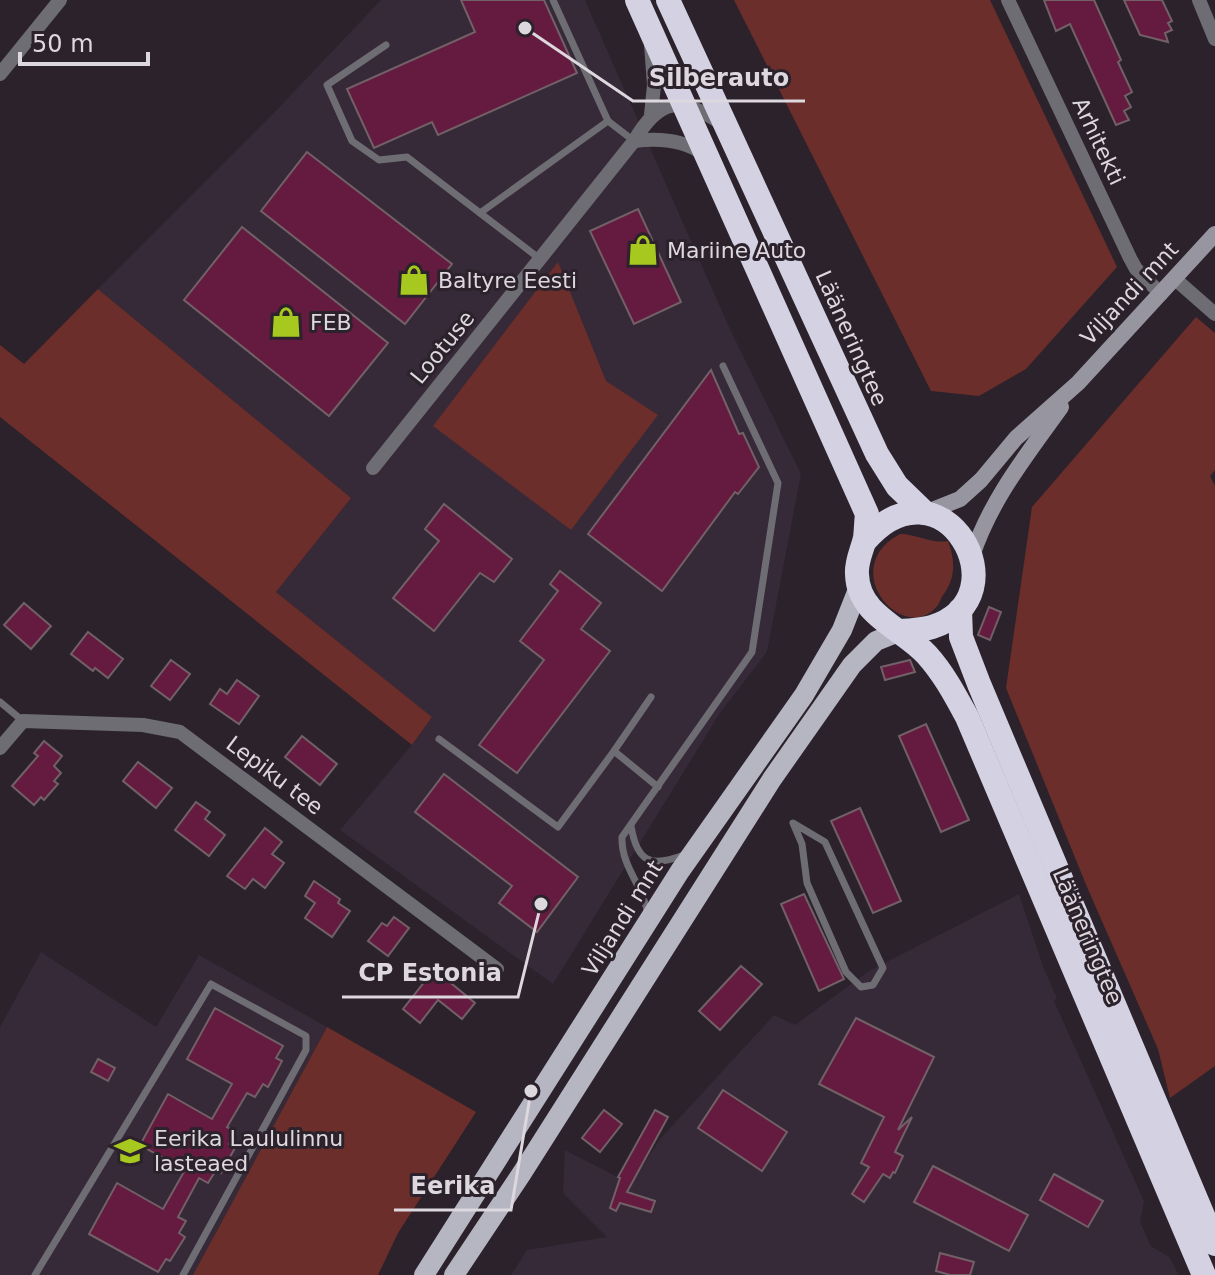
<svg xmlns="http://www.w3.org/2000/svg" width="1215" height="1275" viewBox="0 0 1215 1275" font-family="'DejaVu Sans',sans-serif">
	<rect width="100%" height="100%" fill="#2b222c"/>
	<g fill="#362938">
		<path d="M381 0H585L728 325 801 474 767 652 720 713 553 984 340 830 412 745 432 717 276 592 350 498 98 289 271 116Z"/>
		<path d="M1019 894 1044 969 1057 998 1054 1001 1144 1201 1140 1222 1151 1246 1169 1257 1179 1275H511L527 1250 607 1237 563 1193 565 1150 631 1184 660 1139 774 1015 795 1025 869 971Z"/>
		<path d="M41 952 156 1027 199 955 327 1027 193 1275H0V1027Z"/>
	</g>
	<g fill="#6b2e2a">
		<path d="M734 0H990L1117 267 1026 369 979 396 931 391Z"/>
		<path d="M558 262 606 381 658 415 571 530 433 426Z"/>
		<path d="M98 289 351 498 276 592 432 717 412 745 0 417V345L24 364Z"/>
		<path d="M1196 317 1215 333V470L1210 476 1215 486V1066L1170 1098 1158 1049 1087 887 1006 688 1032 507Z"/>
		<path d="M900 534C917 534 931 544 948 541 955 560 956 577 944 594 941 597 940 602 938 605 905 648 835 569 900 534Z"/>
		<path d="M327 1027 476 1112 398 1233 378 1275H193Z"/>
	</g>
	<g fill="#651b40" stroke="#716167" stroke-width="2">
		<path d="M461 0H544L577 73 438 135 432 122 374 148 347 89 475 32Z"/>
		<path d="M1044 0H1094L1121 60 1118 62 1132 92 1125 96 1131 107 1124 111 1129 120 1116 125 1070 24 1056 31Z"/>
		<path d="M1124 0H1162L1172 21 1168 23 1172 30 1165 33 1168 42 1140 35Z"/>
		<path d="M307 152 452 264 405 324 261 211Z"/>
		<path d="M638 209 681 302 634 324 590 231Z"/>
		<path d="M242 227 388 343 329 416 184 300Z"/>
		<path d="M711 370 739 434 743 433 759 467 738 494 735 492 662 591 588 534Z"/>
		<path d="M444 504 512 559 494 582 480 573 434 631 393 598 439 541 425 529Z"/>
		<path d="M560 571 601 603 581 629 610 651 517 773 479 745 544 660 520 641 558 591 550 584Z"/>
		<path d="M24 603 51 626 31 649 4 625Z"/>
		<path d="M989 607 1001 612 990 640 978 635Z"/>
		<path d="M88 632 123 659 108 678 95 668 93 671 71 654Z"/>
		<path d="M171 660 190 674 170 700 151 686Z"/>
		<path d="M910 660 915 672 885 680 881 667Z"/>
		<path d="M237 680 259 696 239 724 210 704 220 689 227 694Z"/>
		<path d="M926 724 969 820 941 832 899 736Z"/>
		<path d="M302 736 337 764 320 785 285 757Z"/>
		<path d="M44 741 62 756 54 766 61 773 54 781 58 784 44 800 41 797 34 805 12 786 38 756 34 753Z"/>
		<path d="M138 762 172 788 156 808 123 781Z"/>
		<path d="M444 774 578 877 537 932 499 903 512 886 415 812Z"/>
		<path d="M196 802 210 812 205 819 225 835 209 856 175 830Z"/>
		<path d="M860 808 901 901 873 913 831 821Z"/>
		<path d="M265 828 282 842 272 854 284 863 265 888 253 879 245 889 227 876Z"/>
		<path d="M314 881 340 899 338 903 350 911 332 937 305 918 315 903 305 896Z"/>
		<path d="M804 894 844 979 819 991 781 904Z"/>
		<path d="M394 917 409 928 388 956 368 941 382 923 387 926Z"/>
		<path d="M437 966 449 975 446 979 475 1003 462 1019 438 1000 420 1023 403 1009Z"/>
		<path d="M741 966 762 984 720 1030 699 1011Z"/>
		<path d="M215 1008 283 1046 276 1058 282 1061 268 1087 263 1084 255 1097 247 1093 227 1127 236 1132 229 1144 235 1148 221 1173 216 1170 208 1183 199 1178 178 1217 186 1221 179 1233 185 1237 170 1261 166 1259 158 1272 89 1234 117 1183 163 1209 185 1170 140 1145 168 1094 212 1119 232 1084 187 1059Z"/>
		<path d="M856 1018 934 1057 898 1130 912 1117 895 1152 903 1156 895 1173 893 1172 890 1178 883 1174 864 1202 852 1194 869 1167 861 1163 884 1117 819 1084Z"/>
		<path d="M98 1059 115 1068 108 1081 91 1072Z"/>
		<path d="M723 1090 787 1132 762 1171 698 1128Z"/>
		<path d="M604 1110 622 1124 600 1152 582 1138Z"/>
		<path d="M655 1110 668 1117 627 1192 655 1201 651 1212 620 1203 616 1211 610 1208 620 1178 618 1177Z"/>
		<path d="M933 1166 1028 1215 1009 1251 914 1202Z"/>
		<path d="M1054 1174 1103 1201 1088 1227 1040 1200Z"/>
		<path d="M940 1253 974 1262 970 1275H950L936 1271Z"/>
	</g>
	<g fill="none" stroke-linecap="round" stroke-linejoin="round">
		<g stroke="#6d6d73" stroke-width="7">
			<path d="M386 45 327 85 352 141 379 160 407 157 540 259"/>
			<path d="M608 121 634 141"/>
			<path d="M480 213 608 121 553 0"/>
			<path d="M0 702 23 721"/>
			<path d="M439 739 558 827 614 751 658 787"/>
			<path d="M614 751 651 697"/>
			<path d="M793 823 825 842 883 968 873 985 861 987 846 972 807 883 802 844Z"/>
			<path d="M631 826C637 862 650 868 684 855"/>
			<path d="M648 914C643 885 621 867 622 837L752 652 778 483 723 366"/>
			<path d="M35 1275 211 984 306 1036V1050L183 1275"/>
		</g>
		<g stroke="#6d6d73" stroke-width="14">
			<path d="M1008 0 1130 258 1136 269 1161 294"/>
			<path d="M1199 0 1215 39"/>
			<path d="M651 45 654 85 651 115"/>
			<path d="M0 74 60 0"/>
			<path d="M634 141C658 138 682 139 702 153"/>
			<path d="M1174 278 1215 314"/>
			<path d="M373 468 634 141C660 97 681 96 722 124"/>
			<path d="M0 748 23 721 143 725 180 732 497 969"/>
		</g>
		<g stroke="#9695a0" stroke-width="16">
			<path d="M925 513 960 499 981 480 1016 438 1078 383 1215 234"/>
			<path d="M972 556C991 499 1026 456 1061 407"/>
		</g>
		<g stroke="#b6b5c2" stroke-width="20">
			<path d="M424 1275 680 871 804 695 842 630 859 587"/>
			<path d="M454 1275 522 1173 772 779 852 665 876 641 901 631"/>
		</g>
		<g stroke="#d3d1e2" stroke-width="24">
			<path d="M637 0 867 514C866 522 866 530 865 538 862 551 856 561 857 574 858 616 903 628 927 655 944 674 955 695 967 717L1204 1275"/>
			<path d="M668 0 877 454 897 486 925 513"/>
			<path d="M865 541C942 452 1026 597 932 627 923 630 911 630 901 631"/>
			<path d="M960 610 961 637 979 684 1215 1244"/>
		</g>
	</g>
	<defs>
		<symbol id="shop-bare" viewBox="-9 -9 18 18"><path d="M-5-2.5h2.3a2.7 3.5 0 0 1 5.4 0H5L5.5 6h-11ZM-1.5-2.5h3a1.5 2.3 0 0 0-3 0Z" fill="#a7c81f" stroke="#2b222c" stroke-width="2.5" paint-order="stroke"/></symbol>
		<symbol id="school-bare" viewBox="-9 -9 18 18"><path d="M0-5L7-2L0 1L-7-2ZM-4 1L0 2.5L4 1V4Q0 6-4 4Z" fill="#a7c81f" stroke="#2b222c" stroke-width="2.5" paint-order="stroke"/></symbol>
	</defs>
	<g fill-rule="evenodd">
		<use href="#shop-bare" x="621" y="228" width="44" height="44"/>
		<use href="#shop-bare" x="392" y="258" width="44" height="44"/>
		<use href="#shop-bare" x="264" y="300" width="44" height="44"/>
		<use href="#school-bare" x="108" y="1129" width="44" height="44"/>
	</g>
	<g text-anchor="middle" stroke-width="6" stroke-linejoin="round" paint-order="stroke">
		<g font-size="22" fill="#ddd7de" stroke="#2b222c">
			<text transform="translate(1099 141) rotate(65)" y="8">Arhitekti</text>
			<text transform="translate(1129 293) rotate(-47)" y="8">Viljandi mnt</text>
			<text transform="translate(852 338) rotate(66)" y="8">Lääneringtee</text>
			<text transform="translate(442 347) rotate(-51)" y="8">Lootuse</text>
			<text transform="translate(275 775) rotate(37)" y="8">Lepiku tee</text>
			<text transform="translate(622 918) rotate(-58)" y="8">Viljandi mnt</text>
			<text transform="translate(1088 936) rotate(67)" y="8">Lääneringtee</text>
		</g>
		<g font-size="22" fill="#ddd7de" stroke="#2b222c" text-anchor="start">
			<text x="667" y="258">Mariine Auto</text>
			<text x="438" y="288">Baltyre Eesti</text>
			<text x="310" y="330">FEB</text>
			<text x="154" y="1146">Eerika Laululinnu<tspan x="154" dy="25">lasteaed</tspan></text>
		</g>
	</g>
	<path fill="none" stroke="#ddd7de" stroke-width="3" d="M525 28L633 101H805M541 904L518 997H342M531 1091L511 1210H394"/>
	<g fill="#ddd7de" stroke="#2b222c" stroke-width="3">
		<circle cx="525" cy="28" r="8"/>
		<circle cx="541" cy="904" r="8"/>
		<circle cx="531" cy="1091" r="8"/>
	</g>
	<g font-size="24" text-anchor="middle" font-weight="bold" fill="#ddd7de" stroke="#2b222c" stroke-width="6" stroke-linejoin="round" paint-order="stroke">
		<text x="719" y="86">Silberauto</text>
		<text x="430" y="981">CP Estonia</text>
		<text x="453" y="1194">Eerika</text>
	</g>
	<path d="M20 52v12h128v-12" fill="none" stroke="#ddd7de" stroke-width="4"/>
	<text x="32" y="52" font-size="24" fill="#ddd7de" stroke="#2b222c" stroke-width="6" paint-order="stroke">50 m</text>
</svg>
